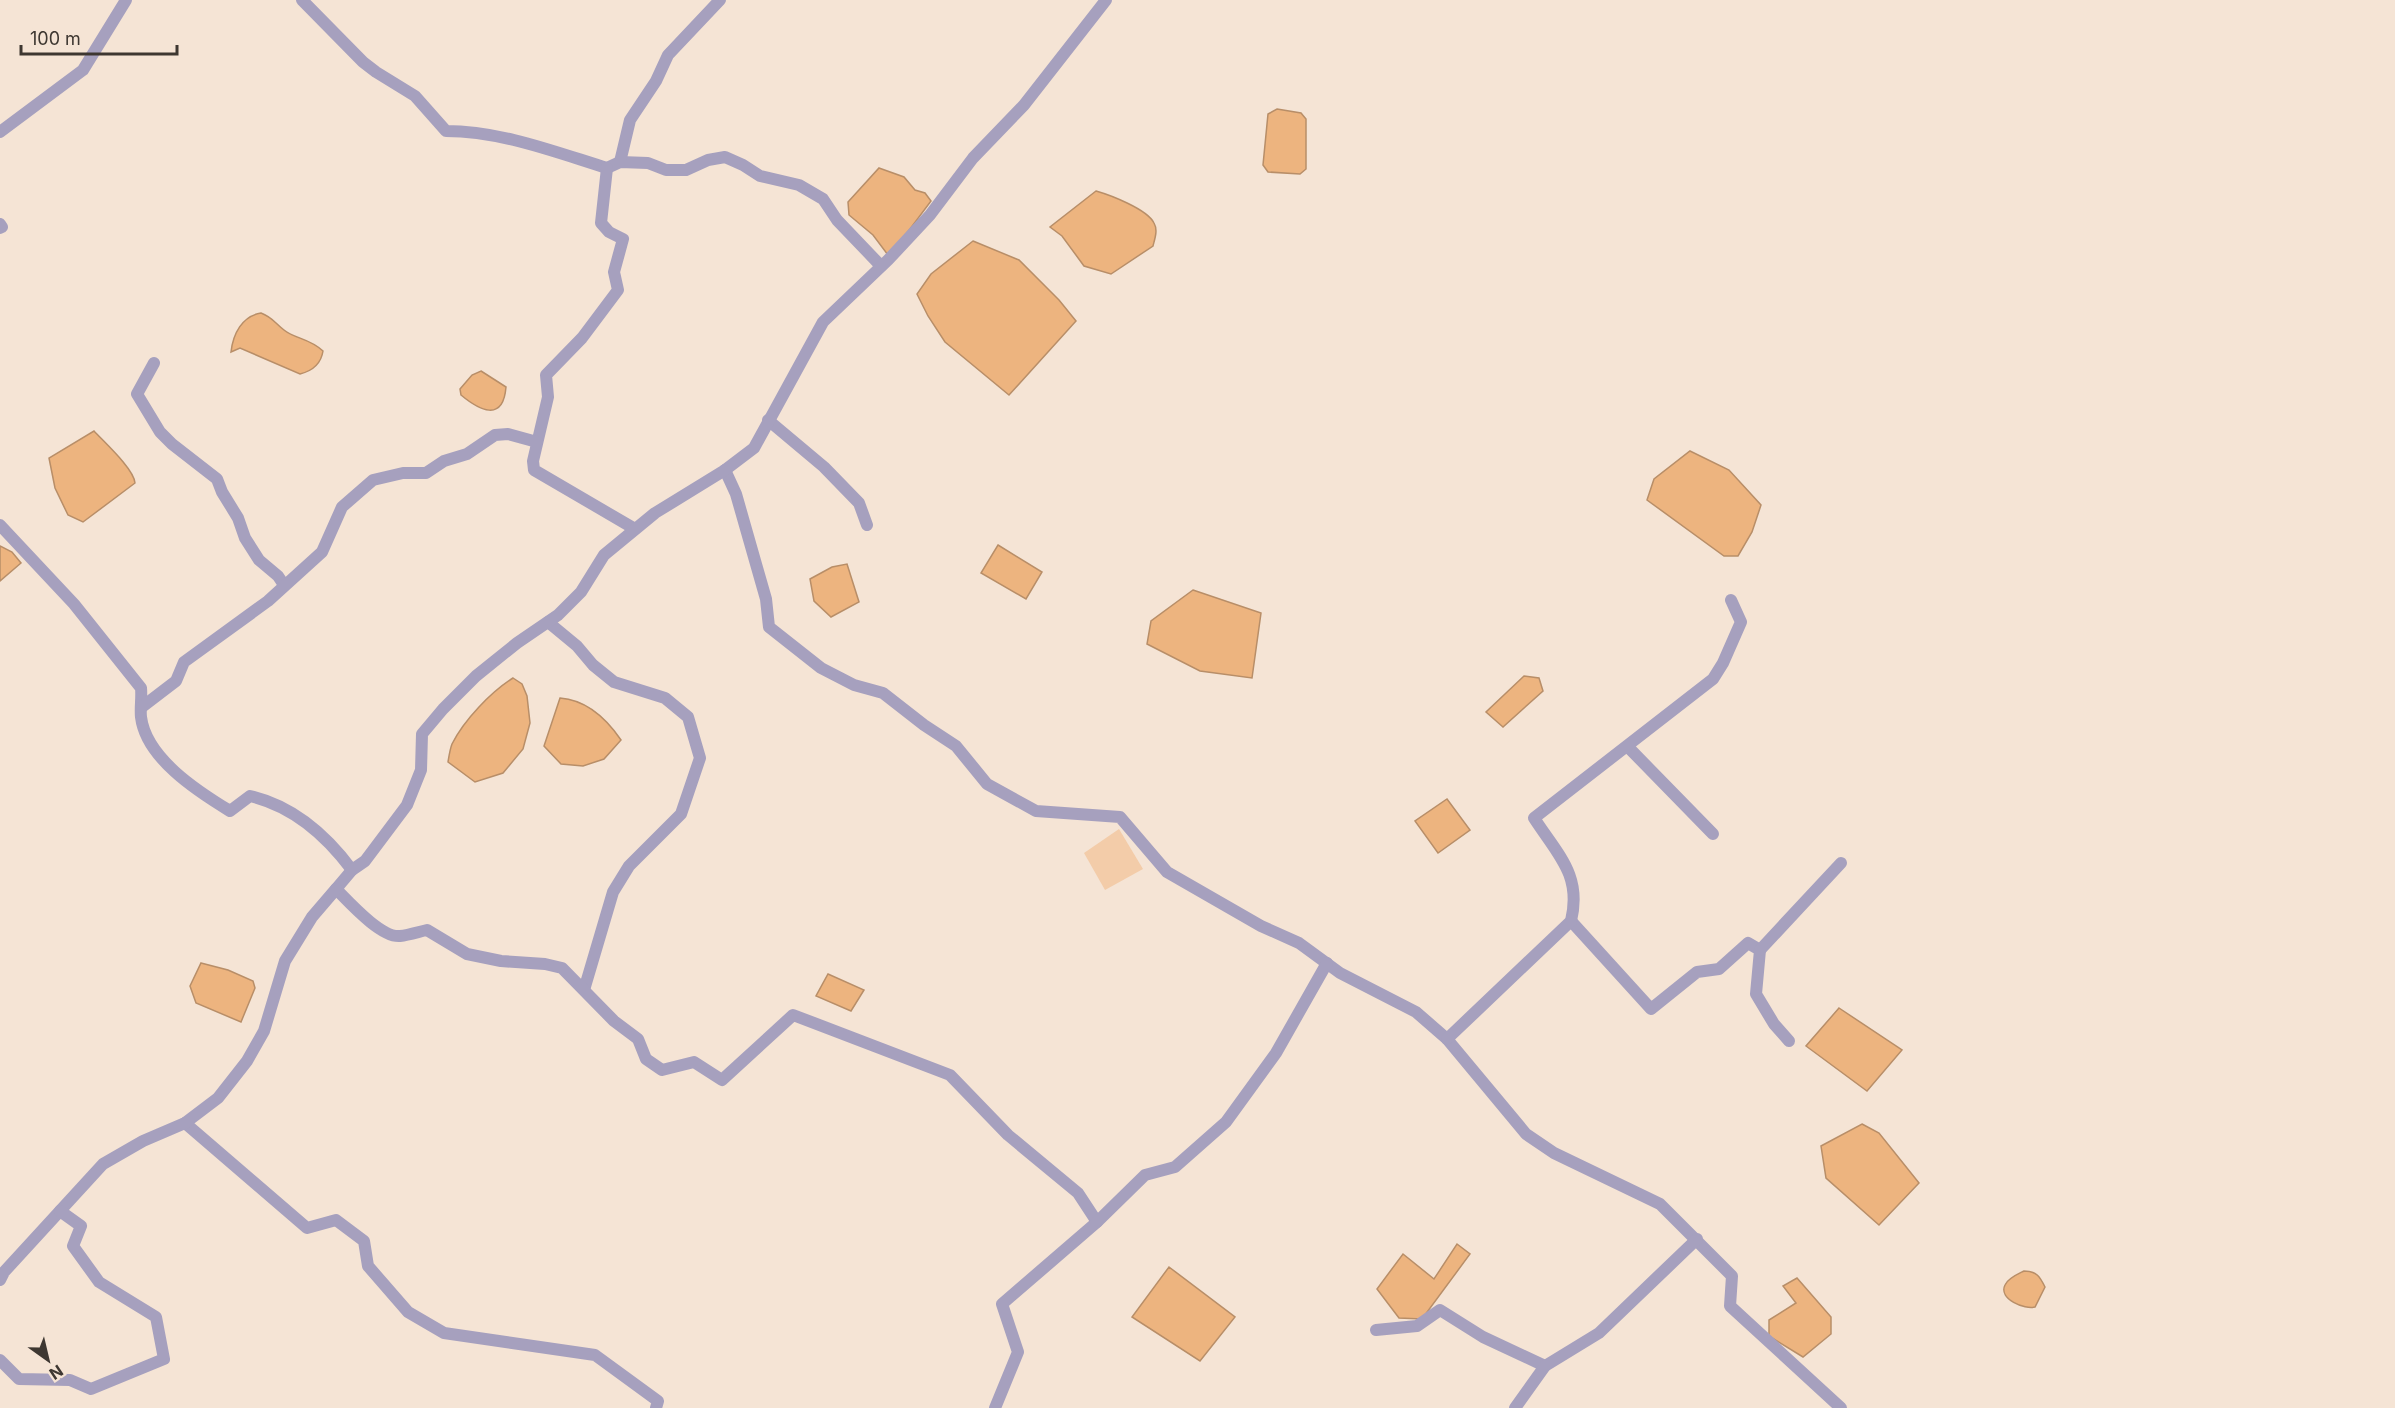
<svg xmlns="http://www.w3.org/2000/svg" width="2395" height="1408" viewBox="0 0 2395 1408" font-family="Inter,sans-serif">
	<rect width="100%" height="100%" fill="#f5e4d5"/>
	<path fill="#f3cca9" d="M1119 829 1143 869 1105 890 1084 853Z"/>
	<g fill="#edb47f" stroke="#b88e68" stroke-width="1.5">
		<path d="M1277 109 1301 113 1306 119V169L1300 174 1268 172 1263 165 1268 114Z"/>
		<path d="M879 168 904 177 915 190 925 193 931 201 910 229 888 255 873 235 849 215 848 202Z"/>
		<path d="M1096 191C1110 195 1147 209 1154 223 1158 230 1155 238 1153 246L1111 274 1084 266 1062 236 1050 227Z"/>
		<path d="M973 241 1019 260 1059 300 1076 321 1009 395 945 342 928 316 917 294 931 274Z"/>
		<path d="M261 313C272 317 275 323 284 330 295 339 309 338 323 351 321 364 312 371 300 374L240 348 231 352C233 334 242 316 261 313Z"/>
		<path d="M481 371 506 387C503 423 479 410 461 395L460 389 472 375Z"/>
		<path d="M94 431C104 442 134 469 135 483L83 522 68 515 55 488 49 458Z"/>
		<path d="M1690 451 1729 470 1761 505 1752 532 1738 556H1724L1647 500 1654 479Z"/>
		<path d="M998 545 1042 572 1026 599 981 573Z"/>
		<path d="M0 546 12 552 21 563 0 581Z"/>
		<path d="M847 564 859 602 831 617 814 601 810 579 832 567Z"/>
		<path d="M1193 590 1261 613 1252 678 1200 671 1147 644 1151 621Z"/>
		<path d="M1524 676 1539 678 1543 691 1503 727 1486 712Z"/>
		<path d="M513 678 522 684 527 696 530 723 523 749 503 773 475 782 448 762C449 756 450 749 452 744 464 720 491 692 513 678Z"/>
		<path d="M560 698C587 700 606 718 621 740L604 759 583 766 561 764 544 746Z"/>
		<path d="M1447 799 1470 830 1438 853 1415 821Z"/>
		<path d="M201 963 228 970 253 981 255 988 241 1022 196 1003 190 986Z"/>
		<path d="M828 974 864 990 851 1011 816 996Z"/>
		<path d="M1839 1008 1902 1050 1867 1091 1806 1046Z"/>
		<path d="M1862 1124 1879 1133 1919 1183 1879 1225 1826 1178 1821 1146Z"/>
		<path d="M1457 1244 1470 1254 1422 1319 1399 1318 1377 1289 1403 1254 1434 1279Z"/>
		<path d="M1169 1267 1235 1317 1200 1361 1132 1317Z"/>
		<path d="M2024 1271C2037 1271 2040 1277 2045 1287L2035 1307C2025 1310 1998 1299 2005 1285 2008 1278 2018 1274 2024 1271Z"/>
		<path d="M1797 1278 1831 1317V1334L1803 1357 1769 1336V1320L1796 1303 1783 1286Z"/>
	</g>
	<g fill="none" stroke-linecap="round" stroke-linejoin="round">
		<g stroke="#a6a0be" stroke-width="12">
			<path d="M302 0 363 62 376 72 415 96 446 131C501 131 555 152 607 168L620 162 648 163 666 170H686L708 160 725 157 743 165 760 176 799 185 823 199 837 220 881 266"/>
			<path d="M0 132 83 70 126 0"/>
			<path d="M620 162 630 120 656 81 668 55 720 0"/>
			<path d="M607 168 601 223 609 232 623 239 614 272 618 290 582 338 546 375 548 397 533 461 534 470 635 529"/>
			<path d="M0 224 2 227 0 228"/>
			<path d="M154 363 137 394 160 432 172 444 217 479 222 492 238 518 245 538 259 560 278 576 284 585"/>
			<path d="M768 420 824 467 859 503 867 525"/>
			<path d="M725 470 736 494 766 599 769 627 821 668 854 685 883 693 924 725 956 746 987 784 1036 811 1120 817 1167 872 1261 926 1299 943 1340 973 1416 1012 1447 1039 1526 1134 1554 1153 1660 1204 1732 1276 1730 1306 1841 1408"/>
			<path d="M0 525 74 604 141 688C142 697 140 708 141 717 146 758 197 791 230 811L250 796C293 806 326 835 352 870"/>
			<path d="M548 622 577 646 593 665 614 682 665 698 688 717 700 758 681 814 629 866 613 892 584 990"/>
			<path d="M142 707 176 681 184 662 268 601 322 552 342 507 373 480 403 473H426L444 461 467 454 495 435 508 434 537 442"/>
			<path d="M1628 747 1713 834"/>
			<path d="M1571 921 1651 1009 1697 972 1719 969 1748 943 1760 950 1756 994 1774 1024 1789 1041"/>
			<path d="M1760 950 1841 863"/>
			<path d="M1447 1039 1571 921C1582 875 1558 855 1534 818L1713 679 1723 663 1741 622 1731 600"/>
			<path d="M185 1123 307 1228 336 1220 364 1241 368 1266 408 1312 444 1333 595 1355 658 1401 656 1408"/>
			<path d="M1097 1222 1078 1193 1008 1135 950 1075 793 1015 722 1080 694 1062 662 1070 646 1059 638 1039 614 1021 562 968 545 964 501 961 467 954 427 930C418 932 409 935 400 936 381 938 349 902 336 889L352 870 365 861 407 805 421 770 422 734 443 709 476 676 517 643 558 615 581 592 604 555 655 513 725 470 754 448 823 322 888 260 930 215 973 158 1024 105 1106 0"/>
			<path d="M0 1280 4 1272 103 1164 143 1141 185 1123 218 1098 247 1061 264 1031 285 961 312 917 336 889"/>
			<path d="M1376 1330 1417 1326 1440 1310 1483 1337 1545 1366"/>
			<path d="M0 1360 19 1379 70 1380 91 1389 164 1359 156 1317 99 1282 73 1246 81 1226 60 1211"/>
			<path d="M995 1408 1018 1352 1002 1304 1097 1222 1145 1175 1175 1167 1226 1122 1276 1053 1327 963"/>
			<path d="M1515 1408 1545 1366 1599 1333 1697 1239"/>
		</g>
	</g>
	<g transform="translate(48 1360) rotate(146)" stroke="#f5e4d5" stroke-width="4.5" paint-order="stroke">
	<path d="M0-4.5L10 22L0 15L-10 22Z" fill="#3e3731"/>
	<text y="-9" font-size="16" font-weight="bold" text-anchor="middle" fill="#3e3731">N</text>
	</g>
	<path d="M21 45v9h156v-9" fill="none" stroke="#3e3731" stroke-width="3"/>
	<text x="30" y="45" font-size="18" fill="#3e3731" stroke="#f5e4d5" stroke-width="4.5" paint-order="stroke">100 m</text>
</svg>
